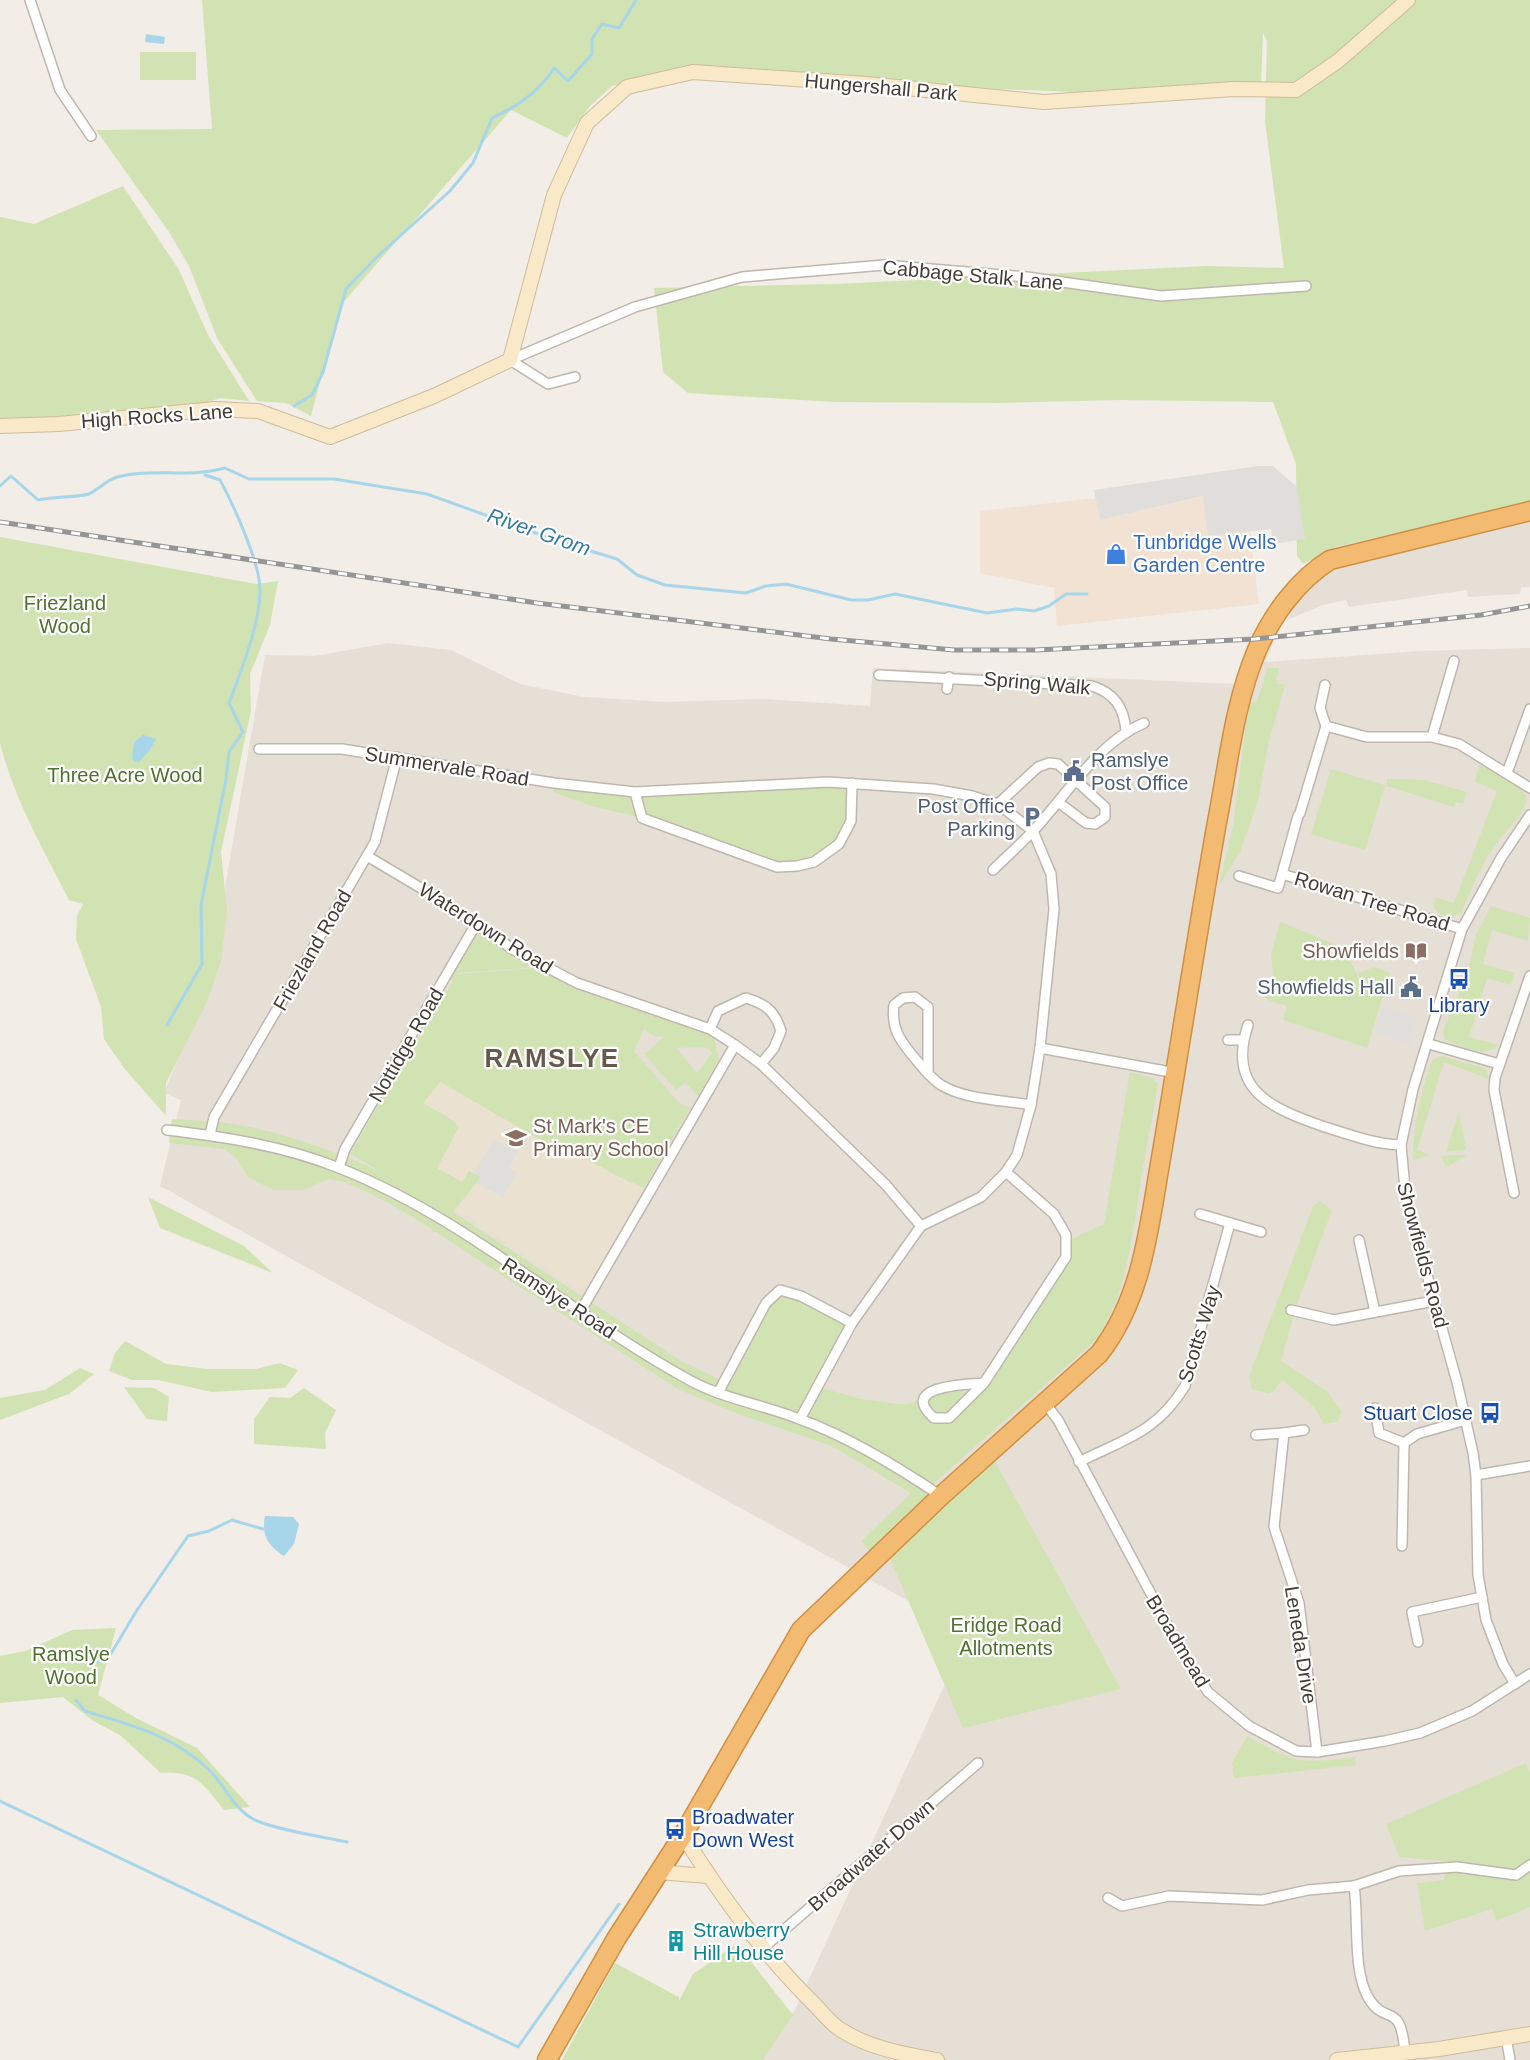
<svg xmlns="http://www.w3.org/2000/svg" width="1530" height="2060" viewBox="0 0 1530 2060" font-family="Arial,sans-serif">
	<rect width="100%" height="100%" fill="#f2ede6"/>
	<g fill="#e5dfd5">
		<path d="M1530 517V587H1521L1520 594 1468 597 1467 590 1349 607 1346 600 1323 605 1287 620 1310 581 1329 569Z"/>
		<path d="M1274 641 1265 662 1421 651 1530 648V2060H762L793 2014 968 1634 160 1186 181 1100 164 1093 208 986 265 655 315 656 388 643 451 650 520 684 584 697 664 702 761 699 870 706 873 668 1236 684 1247 644Z"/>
	</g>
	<path fill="#f2e2d3" d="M1204 496 1208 536 1250 531 1259 604 1057 626 1054 588 980 573V511L1096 498 1100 520Z"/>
	<path fill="#eae1d1" d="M536 968 580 990 648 1018 634 1051 680 1104 690 1108 584 1293 463 1214 399 1176 350 1154 457 974Z"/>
	<g fill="#d1e3b2" fill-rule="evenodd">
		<path d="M202 0H1530V502L1336 547 1303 564 1297 556 1296 464 1273 402 1120 400 1001 403 834 402 688 393 663 372 654 288 835 284 1207 266 1284 268 1265 121 1267 41 1263 33 1261 82 1105 93 998 89 696 66 612 86 590 106 567 138 511 110 340 306 311 416 286 403 257 401 217 338 189 266 169 232 96 130 212 129Z"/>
		<rect x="140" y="52" width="56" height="28"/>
		<path d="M123 186 179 270 208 335 249 401 220 398 208 402 59 417 0 419V217L34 224Z"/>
		<path d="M0 537 256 584 278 581 270 625 250 674 251 711 221 852 227 911 221 961 207 1002 166 1083V1116L124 1068 104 1039 101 1007 76 939 77 916 83 904 69 900C43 849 14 799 0 743Z"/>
		<path d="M1268 668H1279L1276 683 1285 685 1269 741 1258 801 1240 852 1219 886 1233 826 1247 717 1251 702H1256L1258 698Z"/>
		<path d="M1479 765C1492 772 1519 782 1526 796 1530 808 1510 827 1503 835 1484 857 1473 886 1461 913 1451 920 1440 918 1434 907L1435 897 1454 903 1497 791 1475 782Z"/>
		<path d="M1331 769 1385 785 1365 850 1311 834Z"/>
		<path d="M1387 779 1423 780 1467 792 1463 804 1456 802 1454 807 1387 786Z"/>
		<path d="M554 784 639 793 850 784V820L838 843 814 860 778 866 643 818 592 806 553 792Z"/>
		<path d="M1491 906 1530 918 1528 940H1524L1492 930 1483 964 1515 973 1511 985 1487 978 1469 1037 1498 1045C1487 1060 1459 1046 1445 1039L1443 1033 1446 1023 1467 977 1475 937Z"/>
		<path d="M1280 922 1344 948 1362 985 1358 973 1374 967 1390 973 1367 1048 1283 1020 1287 1006 1265 999 1273 976 1271 954Z"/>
		<path d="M477 925 577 984 712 1032 719 1059 698 1096 686 1083 689 1080 676 1090 644 1054 664 1037 654 1036 645 1030 647 1022 634 1051 680 1104 690 1108 644 1188 617 1176 552 1139 548 1144 440 1082 423 1103 454 1121 459 1127 437 1168 462 1182 469 1171 481 1177 453 1212 681 1361 725 1382 770 1302 780 1293H790L848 1324 815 1386 861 1399 897 1404H909L930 1394 985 1384 1070 1250 1072 1239 1104 1224 1130 1072 1155 1079 1158 1084C1153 1116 1146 1148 1141 1179 1132 1235 1128 1293 1095 1341L936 1481 928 1490 934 1496 874 1554 861 1541 911 1493 832 1446 736 1413 678 1389 431 1229C407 1213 355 1181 328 1179L303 1190H273L248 1177 236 1158 225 1149 169 1143 172 1119C188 1121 203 1120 219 1122 275 1129 331 1149 383 1173L350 1154 384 1095 382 1088 403 1052 409 1053 453 981 447 977ZM537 967 574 987 536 968 457 974 453 979 457 973ZM700 1047 709 1049 712 1053 697 1073 676 1048Z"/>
		<path d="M1441 1056 1485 1068 1489 1079 1444 1062 1417 1150 1430 1155 1413 1160C1413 1124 1420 1094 1432 1060Z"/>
		<path d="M1459 1111 1466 1150 1446 1152Z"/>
		<path d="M1456 1155H1467L1446 1167 1441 1156Z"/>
		<path d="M148 1197 244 1246 273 1273 160 1228Z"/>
		<path d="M1320 1201 1332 1210 1296 1307 1281 1361 1327 1391 1342 1412 1337 1422 1324 1424 1314 1407 1283 1380 1270 1394 1252 1389 1249 1376 1313 1206Z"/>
		<path d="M125 1341 166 1364 207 1369H256L280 1363 298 1370 285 1388 212 1392 158 1380H132L109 1371 115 1353Z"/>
		<path d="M80 1368 94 1374 69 1394 0 1420V1398L45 1390Z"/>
		<path d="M124 1387 154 1388 169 1397 167 1421 147 1419Z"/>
		<path d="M304 1388 336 1410 325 1433 326 1449 254 1444V1419L270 1397 290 1398Z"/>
		<path d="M993 1458 1121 1689 963 1728 889 1556Z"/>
		<path d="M116 1628 98 1695 136 1718 197 1748 250 1807 224 1810C203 1784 197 1771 161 1773L121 1736 92 1720 63 1697 0 1703V1656L25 1651 72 1630Z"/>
		<path d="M1247 1736C1296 1763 1299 1764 1355 1757L1356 1765 1234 1778 1232 1763Z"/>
		<path d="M1526 1763 1530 1775V1907L1496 1921 1492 1909 1425 1931 1417 1883 1444 1880 1446 1861 1399 1857 1386 1824Z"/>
		<path d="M737 1944 792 2014 795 2012 763 2060H562L615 1963 679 1997V2001L693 1974Z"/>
	</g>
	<g fill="#e0dedb">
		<path d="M1258 466H1273L1297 487 1305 539 1273 544 1271 529 1208 536 1203 496 1100 520 1094 490Z"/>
		<path d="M1383 1007 1416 1018 1409 1044 1375 1032Z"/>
		<path d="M494 1140 518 1151 509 1168 517 1172 503 1197 476 1183 481 1177 473 1173Z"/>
	</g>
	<g fill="#a7d5ea">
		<path d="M146 34 165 37 164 44 145 42Z"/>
		<path d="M143 735 156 739 149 751 138 763 132 759 134 742Z"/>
		<path d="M265 1516 293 1517 299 1524 294 1544 284 1556C268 1546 261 1535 265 1516Z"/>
	</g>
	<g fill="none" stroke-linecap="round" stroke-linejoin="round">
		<g stroke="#a7d5ea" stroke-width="3">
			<path d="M294 406 312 395 323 372 346 289 380 254 450 191 473 163 492 118C518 106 539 92 554 68L568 81 592 54V39L602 24 619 28 636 0"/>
			<path d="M0 486 11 476 38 500C50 497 81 497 89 494 99 489 107 480 117 477 153 468 190 478 225 468L249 479H334L427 494 555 540 617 559 637 575 665 585 746 593 766 586 786 584 851 600H868L895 594 987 613 1017 609 1034 611 1049 606 1066 594H1087"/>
			<path d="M167 1025 202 964 201 905 226 779 229 752 243 732 229 703C241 672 261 620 260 588 259 561 233 504 220 480L205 475"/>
			<path d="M68 1662 87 1660 106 1662 137 1610 188 1536 209 1531 232 1520 263 1529"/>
			<path d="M76 1700 85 1711C130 1725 173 1735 208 1769 225 1785 233 1808 253 1819 271 1829 324 1837 347 1842"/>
			<path d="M0 1801 518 2047 619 1904"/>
		</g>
		<defs>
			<g id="street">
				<path d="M30 0 60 90 91 136"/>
				<path d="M510 360 635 307 742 277 884 265 1027 277 1161 296 1306 286"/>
				<path d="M510 360 548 384 575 377"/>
				<path d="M879 675 1092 686C1114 693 1124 707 1126 731"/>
				<path d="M1325 685 1320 708 1326 726"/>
				<path d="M947 689 949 677"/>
				<path d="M1432 737 1454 661"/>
				<path d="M259 749H342L554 783 635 792 828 782 933 789 972 796 998 804 1033 831 1051 874 1054 909 1040 1048 1031 1105 1017 1155 1006 1172 981 1197 921 1226 852 1323 800 1419"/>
				<path d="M1507 773 1530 709"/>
				<path d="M635 792 642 818 777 867 797 866 814 862 839 844 851 821 852 783"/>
				<path d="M998 804 1038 767 1049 763 1058 764 1105 807V817L1095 824 1086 823 1058 802"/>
				<path d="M1300 813 1326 726 1367 737H1432L1459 744 1530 788"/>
				<path d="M1298 816 1282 874 1462 929"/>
				<path d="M367 856 436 897 514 950 577 983 710 1029 735 1045 761 1064 885 1184 921 1226"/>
				<path d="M993 870C1006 857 1020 845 1033 831 1067 795 1097 743 1144 723"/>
				<path d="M1239 876 1278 888 1282 874"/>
				<path d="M1248 1025C1226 1091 1273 1109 1325 1127 1351 1135 1374 1144 1401 1145"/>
				<path d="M710 1029 718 1011 746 998C766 1004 775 1011 781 1031L774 1048 761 1064"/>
				<path d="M1228 1040H1243"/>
				<path d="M1429 1044 1499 1064"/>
				<path d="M1040 1048 1176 1073"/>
				<path d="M928 1074V1007L915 997 903 998 894 1005C891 1027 899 1039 912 1055 921 1065 929 1077 941 1085 966 1100 1003 1100 1031 1105"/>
				<path d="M167 1130C226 1137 284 1146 339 1168 467 1218 571 1316 691 1381 727 1400 765 1405 802 1420 851 1438 898 1467 941 1496"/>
				<path d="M210 1135 214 1117 375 842 397 757"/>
				<path d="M339 1167 345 1149 476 924"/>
				<path d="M1514 1193 1494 1090 1495 1078 1530 976"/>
				<path d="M1200 1214 1261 1232"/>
				<path d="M1359 1240 1375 1312"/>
				<path d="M1291 1310 1334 1320 1434 1301"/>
				<path d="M580 1312 735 1045"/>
				<path d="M984 1383C966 1384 897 1386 934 1418H949L984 1383 1066 1257V1235L1054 1214 1006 1172"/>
				<path d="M718 1393 766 1303 780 1290 801 1296 852 1323"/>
				<path d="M1045 1403 1058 1420 1182 1652 1208 1692 1249 1726 1296 1751 1317 1752 1385 1741 1420 1733 1472 1711 1530 1674"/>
				<path d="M1375 1408 1379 1433 1404 1443"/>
				<path d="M1284 1433 1304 1430"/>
				<path d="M1256 1435 1284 1433 1274 1527 1299 1603 1317 1752"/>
				<path d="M1079 1462C1125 1439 1157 1432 1185 1386L1230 1223"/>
				<path d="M1476 1475 1530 1466"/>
				<path d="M1402 1546 1404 1443 1417 1434 1466 1420"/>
				<path d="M1418 1642 1412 1612 1482 1597"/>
				<path d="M1515 1684 1503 1664 1486 1620 1478 1575 1476 1475 1473 1453 1457 1382 1406 1200 1401 1145 1413 1089 1462 929 1501 858 1530 815"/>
				<path d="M1354 1886C1359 1918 1352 1972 1369 1999 1387 2027 1400 1999 1405 2052"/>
				<path d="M1108 1898 1122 1906 1169 1896 1262 1900 1308 1890 1354 1886 1399 1871 1457 1867 1516 1875 1530 1865"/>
				<path d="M764 1947 978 1763"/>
				<path d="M1506 2037 1510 2060"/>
			</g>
			<g id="secondary">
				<path d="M0 426 59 424 215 409 258 411 330 437 434 396 510 360 554 195 587 123 627 87 693 72 867 84 1044 102 1234 89 1296 90 1338 61 1408 0"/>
				<path d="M683 1835C720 1895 764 1955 815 2005 823 2013 831 2024 841 2030 869 2048 904 2054 937 2060"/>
				<path d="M659 1872 707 1876"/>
				<path d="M1337 2060 1439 2049 1530 2034"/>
			</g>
			<path id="highway" d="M547 2060 616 1939 683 1835 801 1630 941 1496 1099 1354C1143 1298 1149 1226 1161 1158 1180 1046 1197 934 1217 822 1228 766 1234 704 1257 650 1272 615 1298 580 1330 560L1530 511"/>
		</defs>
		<use href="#street" stroke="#bfb7ad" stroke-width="12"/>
		<use href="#secondary" stroke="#cebb99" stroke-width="16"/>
		<use href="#highway" stroke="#d08f42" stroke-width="21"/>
		<use href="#street" stroke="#fff" stroke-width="9"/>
		<use href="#secondary" stroke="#fae9c8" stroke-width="14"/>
		<use href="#highway" stroke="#f2bb71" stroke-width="18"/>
		<defs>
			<path id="rail" d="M0 522 537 603 831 639 954 650H1036L1255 639 1481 615 1530 606"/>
		</defs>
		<use href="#rail" stroke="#959595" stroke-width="5"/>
		<use href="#rail" stroke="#fff" stroke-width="3" stroke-dasharray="9" stroke-linecap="butt"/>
	</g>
	<defs>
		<symbol id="shop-bare" viewBox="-9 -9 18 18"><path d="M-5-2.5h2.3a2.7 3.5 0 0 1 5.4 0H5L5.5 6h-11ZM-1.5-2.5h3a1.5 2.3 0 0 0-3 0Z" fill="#3f7fe0" stroke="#fff" stroke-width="2.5" paint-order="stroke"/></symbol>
		<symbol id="civic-bare" viewBox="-9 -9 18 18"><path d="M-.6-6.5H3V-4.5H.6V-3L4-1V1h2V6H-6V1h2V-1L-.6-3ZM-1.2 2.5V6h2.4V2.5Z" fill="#5c6f8a" stroke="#fff" stroke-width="2.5" paint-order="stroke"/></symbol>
		<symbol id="parking-bare" viewBox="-9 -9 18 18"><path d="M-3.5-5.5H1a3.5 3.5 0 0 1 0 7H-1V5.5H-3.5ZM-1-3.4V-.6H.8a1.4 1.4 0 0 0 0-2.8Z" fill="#5c6f8a" stroke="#fff" stroke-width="2.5" paint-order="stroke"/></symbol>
		<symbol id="library-bare" viewBox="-9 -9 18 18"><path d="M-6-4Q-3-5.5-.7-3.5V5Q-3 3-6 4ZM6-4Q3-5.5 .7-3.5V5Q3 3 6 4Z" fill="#8d6e63" stroke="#fff" stroke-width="2.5" paint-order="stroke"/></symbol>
		<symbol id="bus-bare" viewBox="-9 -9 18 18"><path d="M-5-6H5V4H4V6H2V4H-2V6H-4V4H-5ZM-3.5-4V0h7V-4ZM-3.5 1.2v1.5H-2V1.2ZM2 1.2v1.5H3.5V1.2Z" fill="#1a4fb4" stroke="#fff" stroke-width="2.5" paint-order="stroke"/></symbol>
		<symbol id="school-bare" viewBox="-9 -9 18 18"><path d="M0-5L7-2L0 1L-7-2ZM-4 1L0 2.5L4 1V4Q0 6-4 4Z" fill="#8d6e63" stroke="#fff" stroke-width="2.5" paint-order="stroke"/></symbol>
		<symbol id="building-bare" viewBox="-9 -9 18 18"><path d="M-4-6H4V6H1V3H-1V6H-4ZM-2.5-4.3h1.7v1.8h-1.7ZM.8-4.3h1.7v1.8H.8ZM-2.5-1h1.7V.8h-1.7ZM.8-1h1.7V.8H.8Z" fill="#0f9aa8" stroke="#fff" stroke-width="2.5" paint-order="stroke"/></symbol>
	</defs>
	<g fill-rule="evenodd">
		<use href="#shop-bare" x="1101" y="539" width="30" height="30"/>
		<use href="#civic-bare" x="1059" y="756" width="30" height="30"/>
		<use href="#parking-bare" x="1017" y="802" width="30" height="30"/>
		<use href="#library-bare" x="1401" y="936" width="30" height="30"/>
		<use href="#bus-bare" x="1444" y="964" width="30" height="30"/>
		<use href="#civic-bare" x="1396" y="972" width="30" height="30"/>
		<use href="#school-bare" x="501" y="1123" width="30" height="30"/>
		<use href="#bus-bare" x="1475" y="1398" width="30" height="30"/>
		<use href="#bus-bare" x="660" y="1814" width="30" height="30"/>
		<use href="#building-bare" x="661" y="1926" width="30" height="30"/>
	</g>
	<g text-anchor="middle" stroke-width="4.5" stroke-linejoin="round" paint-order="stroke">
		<g font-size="20" fill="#443d36" stroke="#fff">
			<text transform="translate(881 87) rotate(5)" y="7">Hungershall Park</text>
			<text transform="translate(973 275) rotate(5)" y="7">Cabbage Stalk Lane</text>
			<text transform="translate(157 416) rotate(-4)" y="7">High Rocks Lane</text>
			<text transform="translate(1037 683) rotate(5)" y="7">Spring Walk</text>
			<text transform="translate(447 766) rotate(9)" y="7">Summervale Road</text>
			<text transform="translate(1372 901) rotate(17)" y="7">Rowan Tree Road</text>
			<text transform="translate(486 928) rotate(32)" y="7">Waterdown Road</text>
			<text transform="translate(312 950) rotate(-60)" y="7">Friezland Road</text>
			<text transform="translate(406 1045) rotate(-60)" y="7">Nottidge Road</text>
			<text transform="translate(1423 1255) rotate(75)" y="7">Showfields Road</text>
			<text transform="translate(559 1298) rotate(33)" y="7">Ramslye Road</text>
			<text transform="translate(1199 1334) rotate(-73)" y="7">Scotts Way</text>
			<text transform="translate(1178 1641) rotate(59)" y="7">Broadmead</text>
			<text transform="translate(1301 1645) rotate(81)" y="7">Leneda Drive</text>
			<text transform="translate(871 1855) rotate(-41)" y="7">Broadwater Down</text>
		</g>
		<g font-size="20" fill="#366cbe" stroke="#fff" text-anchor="start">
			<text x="1133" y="549">Tunbridge Wells<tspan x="1133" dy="23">Garden Centre</tspan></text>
		</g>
		<g font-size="20" fill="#4e712e" stroke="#fff">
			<text x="65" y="610">Friezland<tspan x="65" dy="23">Wood</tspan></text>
			<text x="125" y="782">Three Acre Wood</text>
			<text x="1006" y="1632">Eridge Road<tspan x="1006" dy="23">Allotments</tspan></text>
			<text x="71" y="1661">Ramslye<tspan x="71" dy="23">Wood</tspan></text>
		</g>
		<g font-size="20" fill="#4e5e75" stroke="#fff" text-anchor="end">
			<text x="1091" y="767" text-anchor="start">Ramslye<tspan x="1091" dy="23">Post Office</tspan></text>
			<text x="1015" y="813">Post Office<tspan x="1015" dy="23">Parking</tspan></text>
			<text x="1394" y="994">Showfields Hall</text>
		</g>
		<g font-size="20" fill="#785e54" stroke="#fff" text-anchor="end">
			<text x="1399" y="958">Showfields</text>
			<text x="533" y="1133" text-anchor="start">St Mark's CE<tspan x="533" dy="23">Primary School</tspan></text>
		</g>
		<g font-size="20" fill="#164399" stroke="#fff">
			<text x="1459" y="1012">Library</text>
			<text x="1473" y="1420" text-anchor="end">Stuart Close</text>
			<text x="692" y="1824" text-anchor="start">Broadwater<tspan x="692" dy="23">Down West</tspan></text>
		</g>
		<g font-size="20" fill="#0d838f" stroke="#fff" text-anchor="start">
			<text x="693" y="1937">Strawberry<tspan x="693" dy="23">Hill House</tspan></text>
		</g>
		<g font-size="21" font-style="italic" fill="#367ca0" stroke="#fff">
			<text transform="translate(539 532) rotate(19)" y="7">River Grom</text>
		</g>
		<g font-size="26" font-weight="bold" letter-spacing="1.5" fill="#665a4e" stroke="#fff">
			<text x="552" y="1067">RAMSLYE</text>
		</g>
	</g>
</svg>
